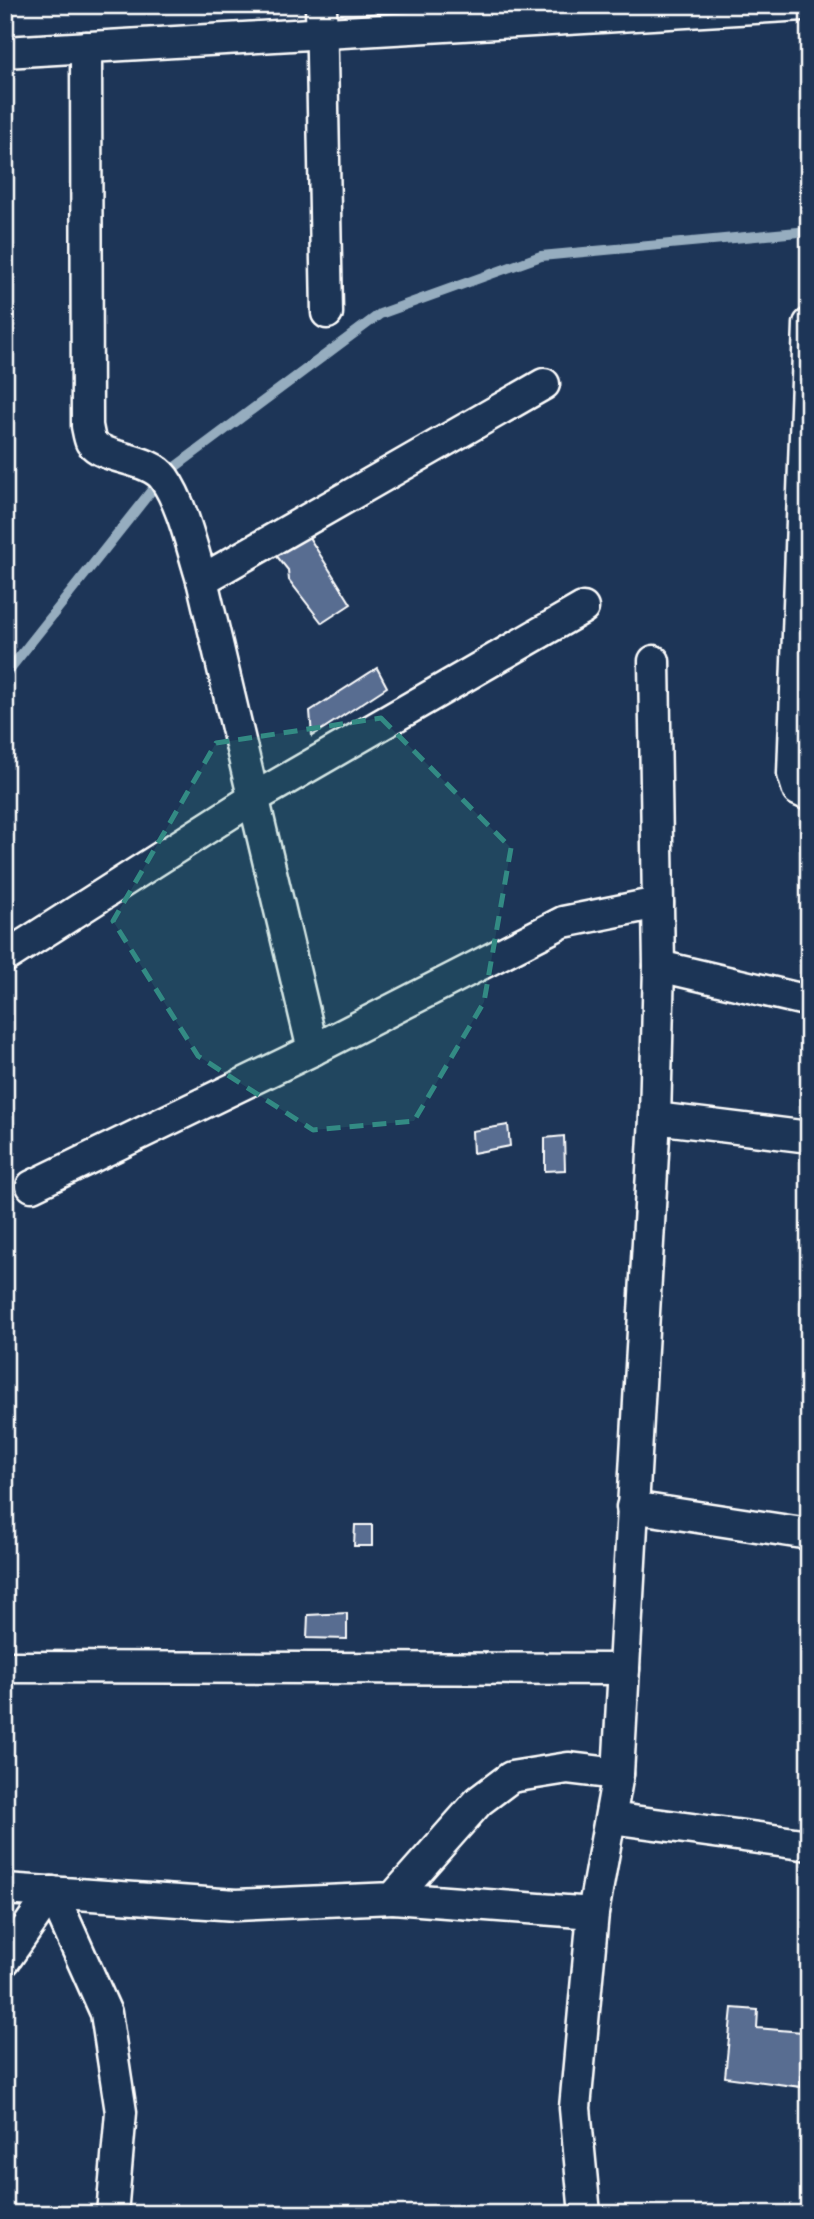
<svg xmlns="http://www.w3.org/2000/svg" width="814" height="2219" viewBox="0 0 814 2219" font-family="'Comic Neue',sans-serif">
	<rect width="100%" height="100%" fill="#1d3557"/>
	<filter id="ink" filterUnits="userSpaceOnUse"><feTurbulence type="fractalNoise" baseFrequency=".0143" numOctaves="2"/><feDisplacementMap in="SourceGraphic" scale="14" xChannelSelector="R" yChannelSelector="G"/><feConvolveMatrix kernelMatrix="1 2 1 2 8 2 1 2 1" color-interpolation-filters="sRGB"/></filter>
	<g filter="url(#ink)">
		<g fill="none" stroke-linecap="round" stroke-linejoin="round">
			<path stroke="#96adbf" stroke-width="10" d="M5 675 163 476 380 314 541 256 809 231"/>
		</g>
		<g fill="#586d91" stroke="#fff" stroke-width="2">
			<path d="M307 534 351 604 322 623 289 580 288 570 275 554Z"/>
			<path d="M377 668 387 687 312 736 310 711Z"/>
			<path d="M508 1125 510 1146 473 1153 472 1131Z"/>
			<path d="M564 1136 565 1170 545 1171V1138Z"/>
			<path d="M355 1525H372V1546H354Z"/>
			<path d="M347 1613V1639L307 1638 308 1615Z"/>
			<path d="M732 2008 758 2010 757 2028 802 2032 801 2087 725 2077Z"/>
		</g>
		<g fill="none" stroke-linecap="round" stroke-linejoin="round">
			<defs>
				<g id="minor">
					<path d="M321 5 327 313"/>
					<path d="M86 47 87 426C88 430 89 438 91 442 104 460 149 457 164 478 183 505 192 549 202 580L313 1050"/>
					<path d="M5 52 804 5"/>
					<path d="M809 324 793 774 798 790 809 795"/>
					<path d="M202 580 544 384"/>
					<path d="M5 957 254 798 583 608"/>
					<path d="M659 966 809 1001"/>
					<path d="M655 1118 809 1137"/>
					<path d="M32 1186 313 1050 563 922 658 903"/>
					<path d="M632 1507 809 1534"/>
					<path d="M5 1667 624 1669"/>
					<path d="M611 1818 809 1845"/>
					<path d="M5 1889 236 1905 393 1898 479 1801 511 1777 568 1768 618 1774"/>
					<path d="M52 1892 106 2013 121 2112 112 2214"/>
					<path d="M393 1898 593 1913"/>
					<path d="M5 1960 52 1892"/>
					<path d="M585 2214 575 2108 593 1913 618 1774 655 1118 659 966 654 661"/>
				</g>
			</defs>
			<use href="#minor" stroke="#fff" stroke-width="35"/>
			<use href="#minor" stroke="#1d3557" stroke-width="30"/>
		</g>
	</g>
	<path fill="#338b84" fill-opacity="0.2" stroke="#338b84" stroke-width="5" stroke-dasharray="14 9" stroke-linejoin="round" d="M381 718 511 848 484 1002 414 1121 313 1130 198 1056 113 921 216 743Z"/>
	<rect width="814" height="2219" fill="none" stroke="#1d3557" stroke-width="28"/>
	<rect x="14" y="14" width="786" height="2191" fill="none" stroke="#fff" stroke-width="2.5" filter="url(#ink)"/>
</svg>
